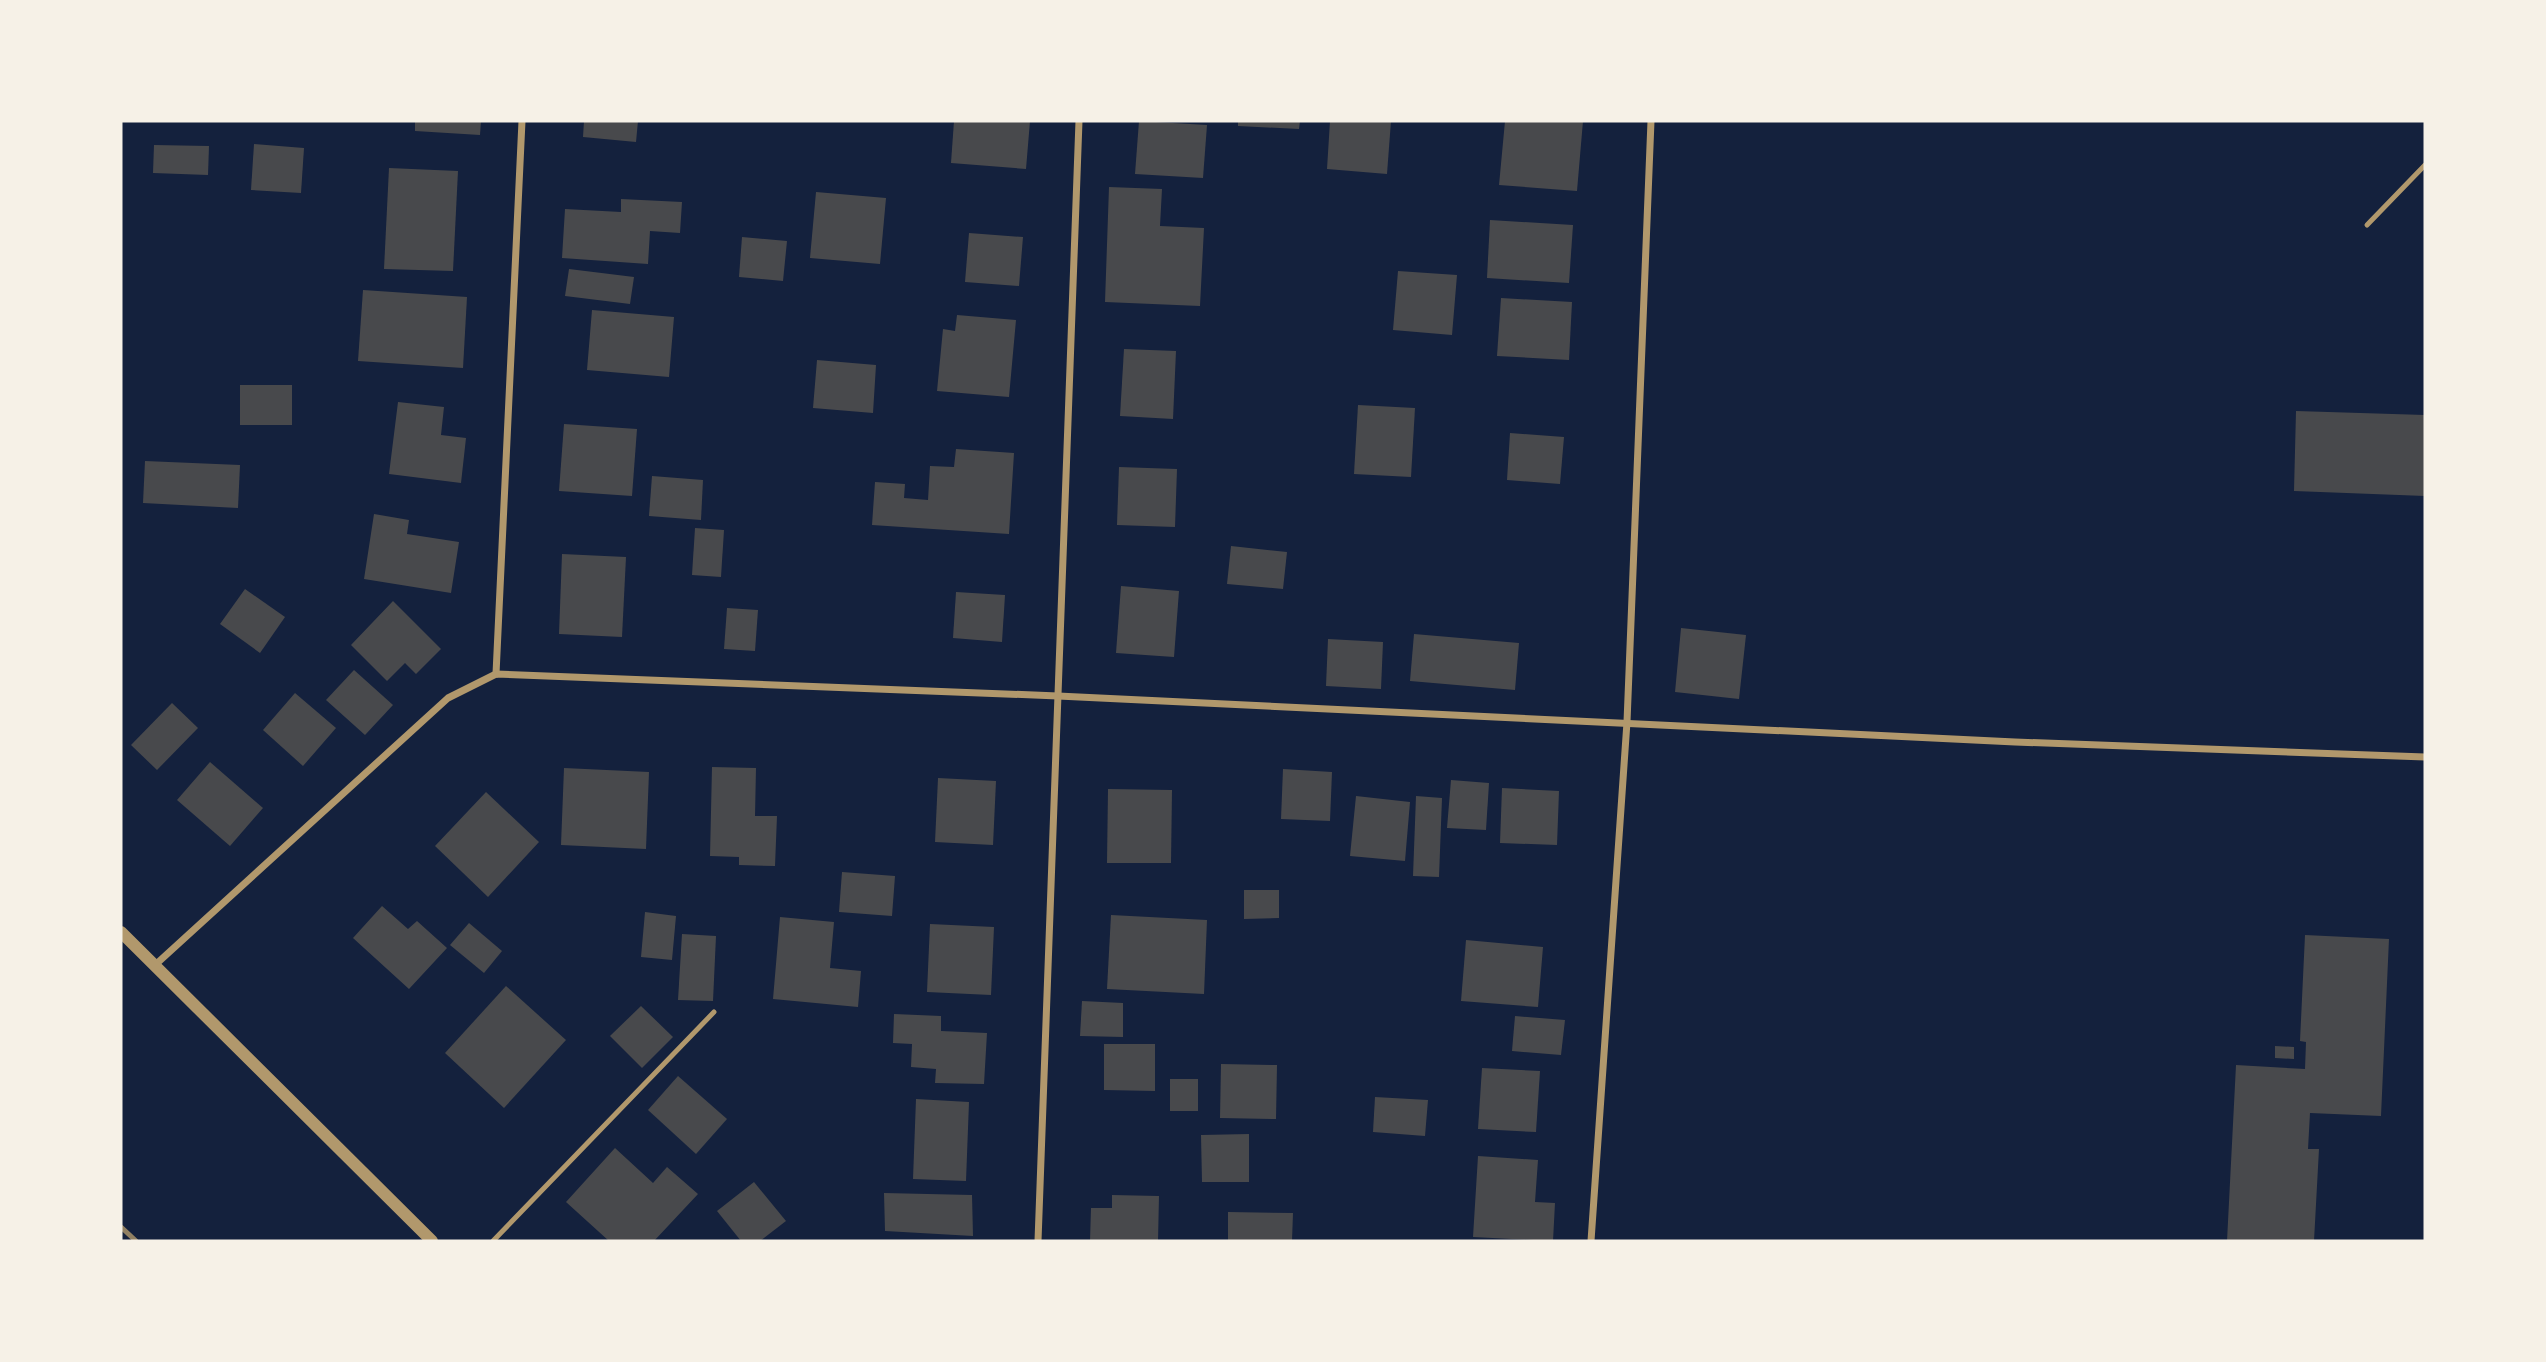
<svg xmlns="http://www.w3.org/2000/svg" width="2546" height="1362" viewBox="0 0 2546 1362" font-family="Commissioner,sans-serif">
	<rect width="100%" height="100%" fill="#14213d"/>
	<g fill="#48494c">
		<path d="M415 121H481L480 135 415 131Z"/>
		<path d="M584 121H638L636 142 583 137Z"/>
		<path d="M954 121H1030L1026 169 951 163Z"/>
		<path d="M1139 121 1207 125 1203 178 1135 174Z"/>
		<path d="M1238 121H1300L1299 129 1238 126Z"/>
		<path d="M1330 121H1391L1387 174 1327 169Z"/>
		<path d="M1505 121H1583L1577 191 1499 185Z"/>
		<path d="M254 144 304 148 301 193 251 190Z"/>
		<path d="M154 145 209 146 208 175 153 173Z"/>
		<path d="M389 168 458 171 453 271 384 269Z"/>
		<path d="M1109 187 1162 189 1160 226 1204 228 1200 306 1105 302Z"/>
		<path d="M816 192 886 198 880 264 810 258Z"/>
		<path d="M621 199 682 202 680 233 650 231 648 264 562 258 565 209 621 212Z"/>
		<path d="M1490 220 1573 225 1569 283 1487 278Z"/>
		<path d="M969 233 1023 237 1019 286 965 282Z"/>
		<path d="M742 237 787 241 783 281 739 277Z"/>
		<path d="M569 269 634 277 630 304 565 296Z"/>
		<path d="M1398 271 1457 275 1452 335 1393 330Z"/>
		<path d="M363 290 467 297 463 368 358 361Z"/>
		<path d="M1501 298 1572 302 1569 360 1497 356Z"/>
		<path d="M592 310 674 317 669 377 587 370Z"/>
		<path d="M957 315 1016 320 1009 397 937 391 943 329 955 331Z"/>
		<path d="M1124 349 1176 351 1173 419 1120 416Z"/>
		<path d="M817 360 876 365 873 413 813 408Z"/>
		<rect x="240" y="385" width="52" height="40"/>
		<path d="M398 402 444 407 441 435 466 438 461 483 389 474Z"/>
		<path d="M1358 405 1415 408 1411 477 1354 474Z"/>
		<path d="M2296 411 2425 415V496L2294 491Z"/>
		<path d="M564 424 637 429 632 496 559 491Z"/>
		<path d="M1510 433 1564 437 1560 484 1507 480Z"/>
		<path d="M956 449 1014 453 1009 534 872 525 875 482 905 484 904 498 928 500 930 466 954 467Z"/>
		<path d="M145 461 240 465 238 508 143 503Z"/>
		<path d="M1119 467 1177 469 1175 527 1117 525Z"/>
		<path d="M652 476 703 480 701 520 649 516Z"/>
		<path d="M374 514 409 520 407 534 459 542 451 593 364 579Z"/>
		<path d="M695 528 724 530 721 577 692 575Z"/>
		<path d="M1231 546 1287 552 1283 589 1227 584Z"/>
		<path d="M562 554 626 557 622 637 559 634Z"/>
		<path d="M1121 586 1179 591 1174 657 1116 653Z"/>
		<path d="M245 589 285 617 260 653 220 624Z"/>
		<path d="M956 592 1005 595 1002 642 953 638Z"/>
		<path d="M393 601 441 649 416 674 405 663 387 681 351 645Z"/>
		<path d="M727 608 758 610 755 651 724 649Z"/>
		<path d="M1681 628 1746 635 1739 699 1675 692Z"/>
		<path d="M1414 634 1519 643 1515 690 1410 681Z"/>
		<path d="M1328 639 1383 642 1381 689 1326 686Z"/>
		<path d="M354 670 393 705 365 735 326 700Z"/>
		<path d="M295 693 336 728 303 766 263 730Z"/>
		<path d="M172 703 198 728 157 770 131 745Z"/>
		<path d="M210 762 263 808 230 846 177 800Z"/>
		<path d="M712 767 756 768 755 816H777L775 866 739 865V857L710 856Z"/>
		<path d="M564 768 649 772 646 849 561 845Z"/>
		<path d="M1283 769 1332 772 1330 821 1281 819Z"/>
		<path d="M938 778 996 781 993 845 935 842Z"/>
		<path d="M1451 780 1489 783 1486 830 1447 828Z"/>
		<path d="M1502 788 1559 791 1557 845 1500 843Z"/>
		<path d="M1108 789 1172 790 1171 863H1107Z"/>
		<path d="M486 792 539 842 488 897 435 846Z"/>
		<path d="M1356 796 1410 802 1405 861 1350 856Z"/>
		<path d="M1416 796 1442 798 1439 877 1413 876Z"/>
		<path d="M842 872 895 876 892 916 839 912Z"/>
		<path d="M1244 890H1279V918L1244 919Z"/>
		<path d="M382 906 408 929 417 921 447 948 409 989 353 938Z"/>
		<path d="M645 912 676 916 672 960 641 957Z"/>
		<path d="M1111 915 1207 920 1204 994 1107 989Z"/>
		<path d="M780 917 834 922 830 968 861 971 858 1007 773 999Z"/>
		<path d="M469 923 502 951 484 973 450 945Z"/>
		<path d="M930 924 994 927 991 995 927 992Z"/>
		<path d="M682 934 716 936 713 1001 678 1000Z"/>
		<path d="M2305 935 2389 939 2381 1116 2310 1113 2308 1149H2319L2314 1241H2227L2236 1065 2305 1069 2306 1042 2300 1041Z"/>
		<path d="M1466 940 1543 947 1538 1007 1461 1001Z"/>
		<path d="M506 986 566 1040 504 1108 445 1053Z"/>
		<path d="M1082 1001 1123 1003V1037L1080 1036Z"/>
		<path d="M641 1006 673 1037 642 1068 610 1036Z"/>
		<path d="M894 1014 941 1016V1031L987 1033 984 1084 935 1083 936 1069 911 1067 912 1044 893 1043Z"/>
		<path d="M1515 1016 1565 1020 1561 1055 1512 1051Z"/>
		<path d="M1104 1044H1155V1091L1104 1090Z"/>
		<path d="M2275 1046 2294 1047V1059L2275 1058Z"/>
		<path d="M1221 1064 1277 1065 1276 1119 1220 1118Z"/>
		<path d="M1482 1068 1540 1071 1536 1132 1478 1129Z"/>
		<path d="M678 1076 727 1119 696 1154 648 1110Z"/>
		<rect x="1170" y="1079" width="28" height="32"/>
		<path d="M1375 1097 1428 1100 1425 1136 1373 1132Z"/>
		<path d="M916 1099 969 1102 966 1181 913 1179Z"/>
		<path d="M1249 1134V1182H1202L1201 1135Z"/>
		<path d="M615 1148 653 1183 667 1167 698 1194 654 1241H609L566 1202Z"/>
		<path d="M1478 1156 1538 1160 1535 1202 1555 1203 1553 1241 1473 1237Z"/>
		<path d="M754 1182 786 1221 760 1241H741L717 1211Z"/>
		<path d="M884 1193 972 1195 973 1236 885 1231Z"/>
		<path d="M1112 1195 1159 1196 1158 1241H1090L1091 1208H1112Z"/>
		<path d="M1228 1212 1293 1213 1292 1241H1228Z"/>
	</g>
	<g fill="none" stroke-linecap="round" stroke-linejoin="round">
		<g stroke="#b1986c" stroke-width="5">
			<path d="M2367 225 2425 165"/>
			<path d="M493 1241 714 1012"/>
		</g>
		<g stroke="#b1986c" stroke-width="7">
			<path d="M496 674 522 121"/>
			<path d="M154 966 448 698 496 674 1058 696 2015 742 2425 757"/>
			<path d="M1038 1241 1079 121"/>
			<path d="M1591 1241 1627 722 1651 121"/>
		</g>
		<path stroke="#b1986c" stroke-width="12" d="M121 932 432 1241"/>
		<path stroke="#918062" stroke-width="5" d="M121 1227 136 1241"/>
	</g>
	<rect width="2546" height="1362" fill="none" stroke="#f6f1e7" stroke-width="245"/>
</svg>
